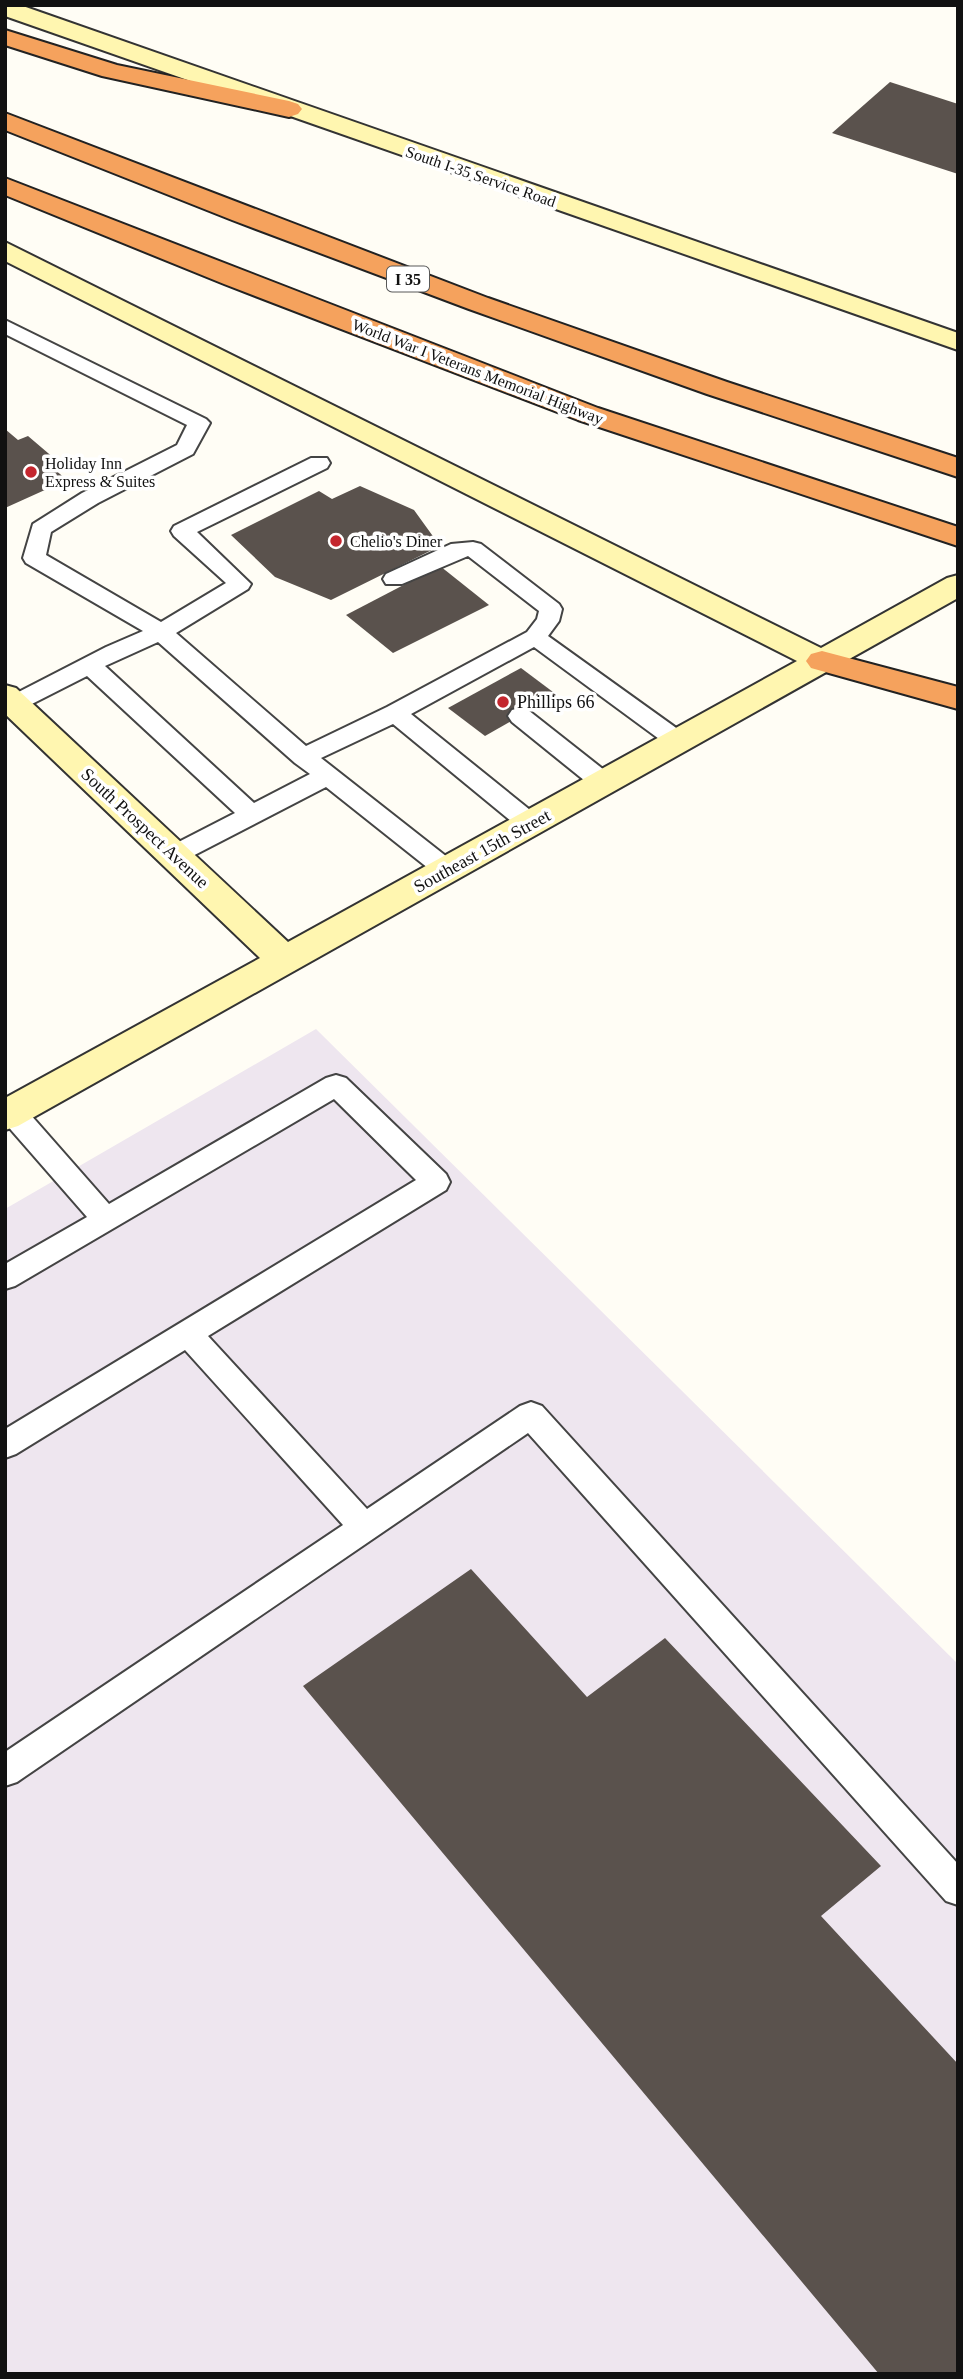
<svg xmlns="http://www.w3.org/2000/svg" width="963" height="2379" viewBox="0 0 963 2379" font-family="Georgia,serif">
	<rect width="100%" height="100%" fill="#fffdf5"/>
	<path fill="#eee6ef" d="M316 1029 958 1664V2374H5V1209Z"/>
	<g fill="#5a524d">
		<path d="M890 82 958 104V174L832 133Z"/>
		<path d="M5 429 18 440 28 436 55 459 47 463 67 480 5 508Z"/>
		<path d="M360 486 414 510 440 546 331 600 275 577 231 535 319 491 332 499Z"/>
		<path d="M440 566 489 605 393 653 346 615Z"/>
		<path d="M521 668 557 695 485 736 448 708Z"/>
		<path d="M471 1569 587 1697 665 1638 881 1866 821 1916 958 2064V2374H879L303 1686Z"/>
	</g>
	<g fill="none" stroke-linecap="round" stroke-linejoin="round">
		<defs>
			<g id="lane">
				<path d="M5 320 206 419 210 423 193 454 98 503 51 532 46 555 161 622 226 583 174 536 171 531 174 526 311 458H327L330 463 327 468 197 532 251 584 248 589 176 633 306 746 387 707 527 632 537 619 539 611 468 556 402 584H386L383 579 386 574 451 544 473 542 481 544 559 604 562 609 559 621 548 636 686 735 690 741 686 747 678 749 670 747 534 647 411 714 540 818 543 824 540 830 531 832 522 830 393 724 321 758 456 864 460 870 456 876 447 879 438 876 326 787 181 862 172 865 163 862 160 856 163 850 235 813 87 676 22 709 14 712 6 709 5 699 106 647 143 631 26 563 23 558 33 524 82 493 177 445 187 425 5 334ZM158 642 295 763 310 774 254 803 105 666Z"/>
				<path d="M520 708 528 710 613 777 616 783 613 789 604 791 595 789 512 722 508 716 512 710Z"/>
				<path d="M336 1075 346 1078 446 1174 450 1182 446 1190 208 1336 367 1509 520 1406 531 1402 542 1406 958 1864V1905L946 1901 528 1433 17 1782 5 1786V1752L343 1525 185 1350 16 1454 5 1458V1429L416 1180 334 1099 15 1286 5 1289V1264L87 1217 5 1123V1104L12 1102 22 1105 109 1204 326 1078Z"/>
			</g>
			<g id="secondary">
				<path d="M5 5H20L958 333V350L5 16Z"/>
				<path d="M5 242 821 648 947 578 958 575V598L18 1126 5 1130V1098L260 958 5 714V685L16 688 288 942 797 661 5 261Z"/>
			</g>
			<g id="highway">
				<path d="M5 30 117 65 289 101 298 104 302 109 298 114 289 117 102 76 5 45Z"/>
				<path d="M5 113 488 298 727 382 958 458V477L707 394 469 309 232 220 5 130Z"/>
				<path d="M5 178 598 408 958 527V546L578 420 224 284 5 195Z"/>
				<path d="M822 651 958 687V709L811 668 806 661 811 654Z"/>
			</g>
		</defs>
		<use href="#lane" stroke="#444" stroke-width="4"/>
		<use href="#secondary" stroke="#333" stroke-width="4"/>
		<use href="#highway" stroke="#222" stroke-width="4"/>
		<use href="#lane" fill="#fff" fill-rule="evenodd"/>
		<use href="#secondary" fill="#fff6b0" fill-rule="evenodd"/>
		<use href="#highway" fill="#f5a25d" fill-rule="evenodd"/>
	</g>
	<g fill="#c4262e" stroke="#fff" stroke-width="2.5">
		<circle cx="31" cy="472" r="7"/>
		<circle cx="336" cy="541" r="7"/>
		<circle cx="503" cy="702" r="7"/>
	</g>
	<g text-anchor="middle" stroke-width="7" stroke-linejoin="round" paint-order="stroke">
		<g font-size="16" fill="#111" stroke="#fff">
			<text transform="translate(481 176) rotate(19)" y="6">South I-35 Service Road</text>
			<text transform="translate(478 371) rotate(21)" y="6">World War I Veterans Memorial Highway</text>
		</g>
		<rect fill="#fff" stroke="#585858" stroke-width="2" x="387" y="266.5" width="42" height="25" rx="5"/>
		<g font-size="16" font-weight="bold" fill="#111">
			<text x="408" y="285">I 35</text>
		</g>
		<g font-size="16" fill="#111" stroke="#fff" text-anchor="start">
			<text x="45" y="469">Holiday Inn<tspan x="45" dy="18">Express &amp; Suites</tspan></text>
			<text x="350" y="547">Chelio's Diner</text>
		</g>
		<g font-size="18" fill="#111" stroke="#fff" text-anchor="start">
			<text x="517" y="708">Phillips 66</text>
		</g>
		<g font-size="18" fill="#111" stroke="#fff">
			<text transform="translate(145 828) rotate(43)" y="6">South Prospect Avenue</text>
			<text transform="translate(482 851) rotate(-29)" y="6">Southeast 15th Street</text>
		</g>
	</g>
	<rect width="963" height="2379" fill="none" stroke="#111111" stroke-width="14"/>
</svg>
